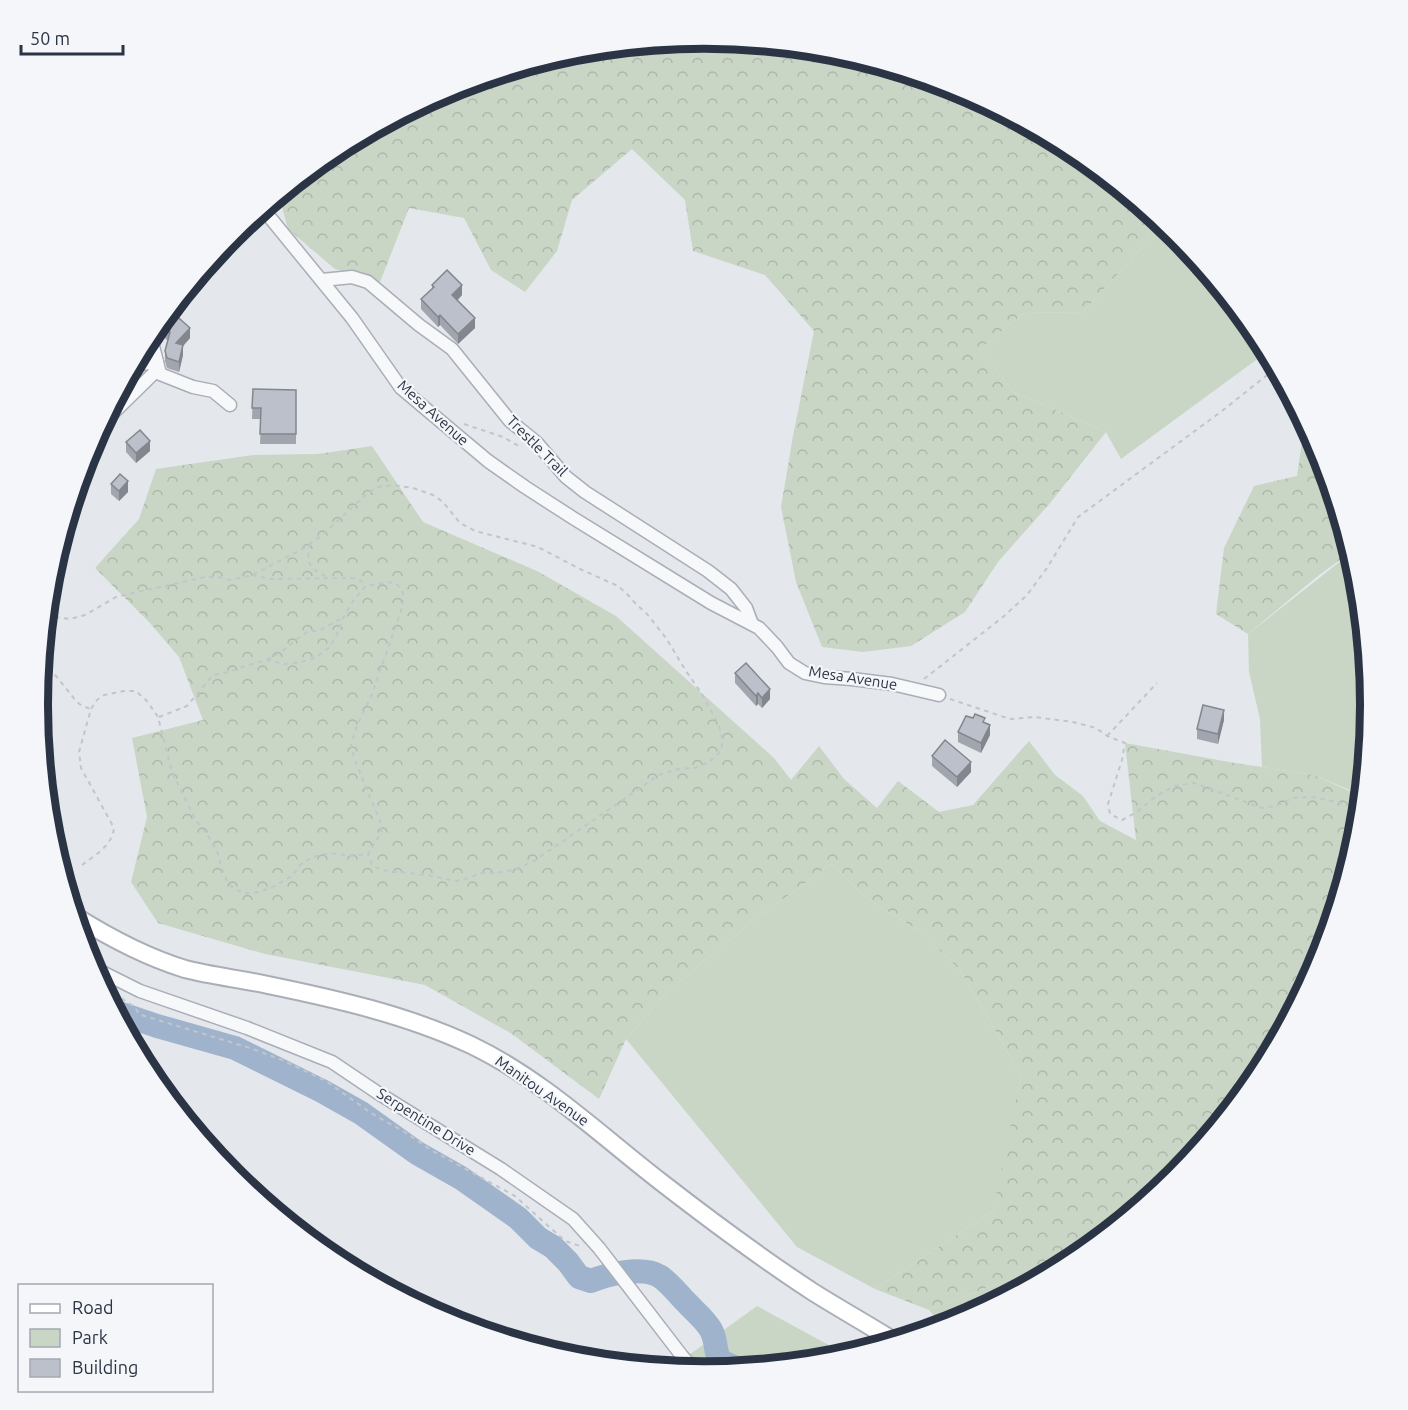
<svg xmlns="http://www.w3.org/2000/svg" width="1408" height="1410" viewBox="0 0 1408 1410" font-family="Ubuntu,sans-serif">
	<defs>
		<pattern id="forest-crowns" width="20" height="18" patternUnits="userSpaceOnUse" patternTransform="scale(1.5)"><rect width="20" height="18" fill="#c9d6c5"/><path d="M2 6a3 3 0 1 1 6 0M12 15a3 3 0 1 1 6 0" fill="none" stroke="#adb8ab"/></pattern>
	</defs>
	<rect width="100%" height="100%" fill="#e4e7ec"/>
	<g fill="#c9d6c5">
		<path d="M1149 212 1176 234 1258 335 1267 352 1121 459 1106 432 1014 392 979 350 1025 312 1082 313 1148 241Z"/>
		<path d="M1351 553 1358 575 1370 705 1362 795 1314 775 1262 767 1260 719 1249 672 1248 634Z"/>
		<path d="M831 864 868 899 921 932 960 970 1021 1075 1007 1151 993 1211 875 1289 797 1247 626 1039 668 991 749 924Z"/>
		<path d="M1044 1276 959 1321 943 1326 929 1310 1005 1281Z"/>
		<path d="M757 1306 847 1355 834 1359 704 1371 671 1368Z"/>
	</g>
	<g fill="url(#forest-crowns)">
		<path d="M704 39 834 51 959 89 1075 151 1149 212 1148 241 1082 313 1025 312 979 350 1014 392 1106 432 1051 502 998 562 965 612 911 646 863 652 822 647 796 582 781 507 793 436 814 331 765 275 693 251 685 200 632 149 572 200 557 251 525 292 491 270 464 218 409 208 380 282 335 269 288 229 279 196 334 151 449 89 574 51Z"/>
		<path d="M1294 402 1320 450 1351 552 1319 575 1248 634 1216 614 1224 548 1254 486 1297 476 1304 427Z"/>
		<path d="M372 446 423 522 537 571 616 616 774 758 791 780 819 746 844 779 877 808 898 781 939 812 973 805 1029 741 1055 775 1083 796 1100 821 1136 840 1125 743 1235 763 1314 775 1361 796 1358 835 1320 960 1258 1076 1175 1177 1074 1259 1044 1276 1005 1281 929 1310 875 1289 993 1211 1021 1075 960 970 921 932 868 899 831 864 749 924 668 991 626 1039 599 1099 512 1034 425 985 265 954 158 923 131 882 147 817 132 738 203 720 179 657 150 623 95 568 139 519 156 469 253 455 318 454Z"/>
	</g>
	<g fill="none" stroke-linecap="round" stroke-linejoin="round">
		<path stroke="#9fb4cc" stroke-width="24" d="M116 1012 157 1026 235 1048 322 1091 361 1113 417 1153 461 1178 518 1218 538 1238 553 1247 568 1262 579 1277 591 1281C608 1274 642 1266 659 1276 667 1280 679 1295 686 1302 694 1311 705 1319 711 1330 721 1349 708 1360 738 1368"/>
		<defs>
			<g id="minor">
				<path d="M263 209 352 318 401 388 488 461 525 487 573 518 711 603 759 628 777 647 789 663 805 673 824 677 852 679 892 684 939 695"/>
				<path d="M322 280 352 277 368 282 419 325 452 349 510 421 536 442 566 477 585 492 708 571 731 589 746 608 752 624"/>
				<path d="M148 338 153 346 160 374 193 387 213 391 230 405"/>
				<path d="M134 365 157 362"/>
				<path d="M103 423 154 373 157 362"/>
				<path d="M92 967 140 991 247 1028 332 1062 378 1093 501 1169 573 1219 599 1248 682 1356 695 1371"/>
			</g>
			<path id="secondary" d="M75 916C110 938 146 957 185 969 212 976 241 979 268 985 336 999 407 1015 471 1045 542 1079 599 1134 661 1182 710 1220 761 1258 813 1292 840 1309 867 1324 894 1341"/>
		</defs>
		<use href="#minor" stroke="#a9aeb7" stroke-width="15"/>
		<use href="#secondary" stroke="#a9aeb7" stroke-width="20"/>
		<g stroke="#c2c5cb" stroke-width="2" stroke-dasharray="4.5 4.5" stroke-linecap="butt">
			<path d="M464 424 503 437 522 448"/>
			<path d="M310 544C306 564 309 568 327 577"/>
			<path d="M252 575 270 579 353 578 361 581 366 586"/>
			<path d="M46 616 70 619 85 615 116 597 138 592 205 577H219L230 580 252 575 306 547 322 535 369 492 378 487 393 485 413 488 433 495 443 502 460 523 475 531 538 547 580 569 618 586 627 594 636 604 647 614 666 638 686 671 702 694 719 725 723 742 719 753 709 762 695 768 678 769 659 775 534 861 514 870 495 873H481L469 878 456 881 427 875 381 870 372 865 368 854"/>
			<path d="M267 660 284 650 297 639 309 631H318L343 618"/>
			<path d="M42 662 56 676 77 702 82 706 91 709"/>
			<path d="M924 679 1003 617 1027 595 1047 568 1078 517 1222 411 1276 368"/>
			<path d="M950 699 1010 719 1035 717 1073 722 1096 728 1107 736 1125 743 1122 760 1108 804 1110 814 1122 820 1137 812 1155 797 1174 786 1194 783 1262 808 1276 806 1292 798 1313 797 1349 805 1361 806"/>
			<path d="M159 717 187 706 213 675 229 672 248 665 267 660 284 664 298 663 315 658 330 647 337 634 343 618 353 601 366 586 389 582 398 585 403 593V603L400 614 372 694 357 726 351 744 354 758 381 824V833L368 854"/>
			<path d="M1107 736 1157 683"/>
			<path d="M82 865C95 855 112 846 114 828L81 768 79 752 91 709 97 700 104 695 124 691H136L147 701 158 717 172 772 195 819 209 837 217 851 221 867 227 881 234 889 244 893 259 892 275 886 292 876 301 864 313 857 330 853 350 856 368 854"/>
			<path d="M105 991 121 998 136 1008C137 1015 145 1016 151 1018L250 1048 282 1060 326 1081 371 1113 408 1134 431 1150 515 1196 565 1241 580 1246"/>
		</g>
		<use href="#minor" stroke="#f7f8fa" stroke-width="12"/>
		<use href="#secondary" stroke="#fff" stroke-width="16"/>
	</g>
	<g fill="#a1a5ae">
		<path d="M432 285 462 295 458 300 475 328 458 344 440 325 438 327 421 309V299L432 289Z"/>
		<path d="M181 297 184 310 176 316 190 338 183 346V355L179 372 167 368 165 361V351L168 341 165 338V331L159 323Z"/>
		<path d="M253 389 296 390V444H260L261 419H252Z"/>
		<path d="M126 442 150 451 136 463 126 452Z"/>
		<path d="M111 484 128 492 119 501 111 494Z"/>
		<path d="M735 673 770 699 762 708 758 704 756 706 735 683Z"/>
		<path d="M1224 720 1218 744 1197 739V729Z"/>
		<path d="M985 723 990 735 981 753 958 742V732Z"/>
		<path d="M932 756 971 772 957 787 932 766Z"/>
	</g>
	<g fill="#83868d">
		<path d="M462 285V295L452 305V295Z"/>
		<path d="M184 300V310L171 321V311Z"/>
		<path d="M440 315V325L438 327V317Z"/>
		<path d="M475 318V328L458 344V334Z"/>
		<path d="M190 328V338L183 346V355L179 372V362L176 343Z"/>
		<path d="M150 441V451L136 463V453Z"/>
		<path d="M128 481V492L119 501V491Z"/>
		<path d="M770 689V699L762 708V698Z"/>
		<path d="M758 693V704L756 706V696Z"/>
		<path d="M1224 710V720L1218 744V734Z"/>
		<path d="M990 725V735L981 753V743Z"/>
		<path d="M971 762V772L957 787V777Z"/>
	</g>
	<g fill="#bbc0ca" stroke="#83868d" stroke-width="1.5">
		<path d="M447 270 462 285 452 295 475 318 458 334 440 315 438 317 421 299 434 287 432 285Z"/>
		<path d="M181 297 184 300 171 311 190 328 176 343 183 345 179 362 167 358 165 351 170 332 165 328 169 325 163 318Z"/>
		<path d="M253 389 296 390V434H260L261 408H252Z"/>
		<path d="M140 430 150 441 136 453 126 442Z"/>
		<path d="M120 474 128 481 119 491 111 484Z"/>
		<path d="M746 663 770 689 762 698 758 693 756 696 735 673Z"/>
		<path d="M1203 705 1224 710 1218 734 1197 729Z"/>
		<path d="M975 714 985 718 983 722 990 725 981 743 958 732 966 716 973 718Z"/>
		<path d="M945 740 971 762 957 777 932 756Z"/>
	</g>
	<g text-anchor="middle" stroke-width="4.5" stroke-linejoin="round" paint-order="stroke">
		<g font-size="15" fill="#2b3445" stroke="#f4f6f9">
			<text transform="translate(433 413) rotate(42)" y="5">Mesa Avenue</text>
			<text transform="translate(537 446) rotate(45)" y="5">Trestle Trail</text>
			<text transform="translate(853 678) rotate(9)" y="5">Mesa Avenue</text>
			<text transform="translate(542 1091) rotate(35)" y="5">Manitou Avenue</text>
			<text transform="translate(426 1122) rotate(32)" y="5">Serpentine Drive</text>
		</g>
	</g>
	<path d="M0 0H1408V1410H0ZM48 705a656 656 0 1 1 1312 0a656 656 0 1 1-1312 0Z" fill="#f4f6f9" fill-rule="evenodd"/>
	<path fill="none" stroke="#2b3445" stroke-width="8" d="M48 705a656 656 0 1 1 1312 0a656 656 0 1 1-1312 0Z"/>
	<rect x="18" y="1284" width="195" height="108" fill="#f4f6f9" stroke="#a4a8b1" stroke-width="1.5"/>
	<rect x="30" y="1304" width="30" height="9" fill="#ffffff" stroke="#a4a8b1" stroke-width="1.5"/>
	<text x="72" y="1314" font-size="18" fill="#2b3445">Road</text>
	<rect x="30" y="1329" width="30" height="18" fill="#c9d6c5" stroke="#a4a8b1" stroke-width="1.5"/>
	<text x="72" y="1344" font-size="18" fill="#2b3445">Park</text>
	<rect x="30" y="1359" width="30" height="18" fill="#bbc0ca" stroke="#a4a8b1" stroke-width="1.5"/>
	<text x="72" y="1374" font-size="18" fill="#2b3445">Building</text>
	<path d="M21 45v9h102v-9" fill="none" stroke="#2b3445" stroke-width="3"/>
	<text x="30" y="45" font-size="18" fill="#2b3445" stroke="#f4f6f9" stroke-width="4.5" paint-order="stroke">50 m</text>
</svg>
